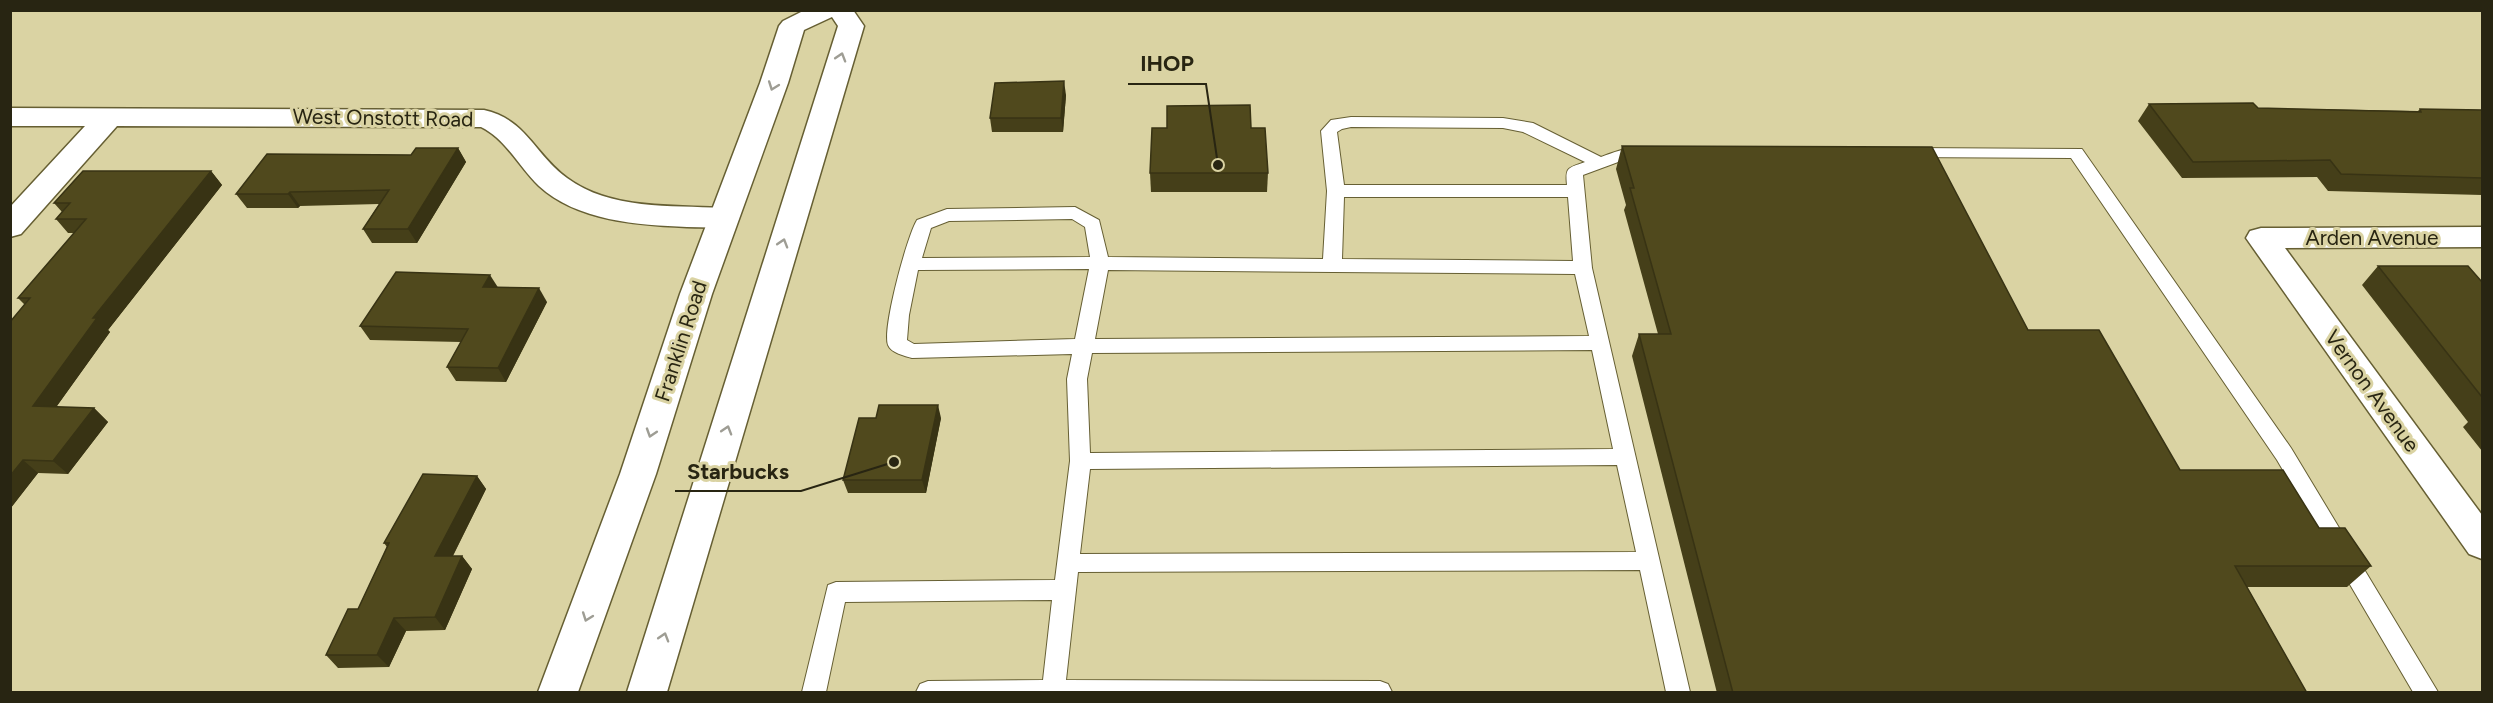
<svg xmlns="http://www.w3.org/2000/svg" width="2493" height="703" font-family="Figtree,sans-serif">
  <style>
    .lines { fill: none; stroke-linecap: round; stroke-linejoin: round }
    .lane-casing { stroke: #665f33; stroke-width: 2 }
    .street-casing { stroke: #665f33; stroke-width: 3 }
    .secondary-casing { stroke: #665f33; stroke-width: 3 }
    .lane { fill: #fff; fill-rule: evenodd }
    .street { fill: #fff; fill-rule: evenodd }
    .secondary { fill: #fff; fill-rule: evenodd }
    .wall { fill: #453f19 }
    .shaded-wall { fill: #383314 }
    .building { fill: #50491d; stroke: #383314; stroke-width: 1.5 }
    .oneway { stroke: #9e9d94 }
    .labels { text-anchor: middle; stroke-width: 6; stroke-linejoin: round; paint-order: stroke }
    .street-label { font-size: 21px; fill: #282512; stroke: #dad3a3 }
    .leader { fill: none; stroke: #282512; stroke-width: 2 }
    .callout-dot { fill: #282512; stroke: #dad3a3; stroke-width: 2 }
    .callout-label { font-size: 22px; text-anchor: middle; font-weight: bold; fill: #282512; stroke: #dad3a3; stroke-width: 6; stroke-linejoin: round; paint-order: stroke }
  </style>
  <rect width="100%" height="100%" fill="#dad3a3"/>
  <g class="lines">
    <g class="lane-casing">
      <g id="lane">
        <path d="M1351,117L1503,118L1533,123L1601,157C1617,151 1632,145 1649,149L1651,153L1649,157L1629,158L1583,175L1592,268L1690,692H1666L1640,570L1078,572L1066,680L1380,681L1388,684L1392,692H916L920,684L928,681L1043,680L1052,600L845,602L826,692H802L828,585L836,582L1055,580L1070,461L1067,379L1072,354L912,358C905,356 891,353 888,345C882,329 907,236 917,220L947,209L1075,207L1099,220L1108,257L1323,259L1327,191L1321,131L1331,120ZM1351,127L1503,128L1523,132L1585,162C1568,168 1565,167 1567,185H1344L1337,132L1342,129ZM1344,197H1568L1573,261L1342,259ZM1072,219L1085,227L1090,257L922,258L931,228L949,221ZM1089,269L1075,339L914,344L907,340L909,315L918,270ZM1108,270L1575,274L1589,336L1095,339ZM1592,350L1613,449L1090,453L1087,379L1092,353ZM1617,465L1636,552L1080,554L1090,469Z"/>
        <path d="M1910,148L2082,149L2291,448L2438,692H2413L2277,460L2071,158L1904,157L1902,153L1904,149Z"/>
      </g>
    </g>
    <g class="street-casing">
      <g id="street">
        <path d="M10,108L484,110C526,119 535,155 567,178C610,210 671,205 722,208L733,211L737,218L733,225C718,229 703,227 687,227C638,225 577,221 539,186C519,167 507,140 481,127L117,126L21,234L10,237V207L85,126H10Z"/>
        <path d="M2482,227V247L2285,248L2482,515V559L2469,554L2246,238L2250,231L2261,228Z"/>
      </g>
    </g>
    <g class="secondary-casing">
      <path id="secondary" d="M805,10H853L864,26L667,692H627L838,26L832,17L804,30L788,83L712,294L656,474L578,692H538L620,474L680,294L760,83L779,26L783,21Z"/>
    </g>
    <use href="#lane" class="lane"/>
    <use href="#street" class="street"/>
    <use href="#secondary" class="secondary"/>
  </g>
  <g class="wall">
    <path d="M1066,95L1063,132H992L990,118Z"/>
    <path d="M2149,104L2258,108L2418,111L2420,109L2482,110V195L2328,191L2317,177L2182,178L2138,121Z"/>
    <path d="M1622,146L2028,330L2180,470L2319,528L2371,566L2347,587H2247L2307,693H1717L1632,356L1639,334H1658L1624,210L1626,205L1616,169Z"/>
    <path d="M458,148L466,162L417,243H372L363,229L379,204L300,206L298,208H247L236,194L411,155Z"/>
    <path d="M211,171L222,185L108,330L110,332L56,407L94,408L108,422L68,474L38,473L10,509L25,305L18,298L74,233H68L56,219L62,212L54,203Z"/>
    <path d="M1150,173H1268L1267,192H1151Z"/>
    <path d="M2378,266L2482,282V451L2463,427L2468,422L2362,285Z"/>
    <path d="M547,302L506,382L456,381L447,367L461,342L370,340L360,326Z"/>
    <path d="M941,418L926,493H848L843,480Z"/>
    <path d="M477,476L486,489L453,556H462L472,569L445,630L406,631L389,667L338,668L326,655L358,609L387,547L384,543Z"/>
  </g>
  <g class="shaded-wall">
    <path d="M1064,81L1066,95L1063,132L1061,118Z"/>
    <path d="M458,148L466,162L417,243L408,229Z"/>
    <path d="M211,171L222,185L108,330L110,332L47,420L33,406L93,318Z"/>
    <path d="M290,192L300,206L298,208L288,194Z"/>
    <path d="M490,275L499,289L483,287Z"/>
    <path d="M539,288L547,302L506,382L498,368Z"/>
    <path d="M938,405L941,418L926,493L922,480Z"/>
    <path d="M94,408L108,422L68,474L53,461Z"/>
    <path d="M23,460L38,473L10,509V476Z"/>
    <path d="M477,476L486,489L446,569L435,556Z"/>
    <path d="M462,556L472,569L445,630L435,617Z"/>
    <path d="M394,618L406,631L389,667L377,655Z"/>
  </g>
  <g class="building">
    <path d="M1064,81L1061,118H990L995,83Z"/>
    <path d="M2253,103L2258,108L2421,112L2420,109L2482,110V178L2341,174L2330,160L2193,162L2149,104Z"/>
    <path d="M1250,105L1251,128H1265L1268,173H1150L1152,128H1167V106Z"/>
    <path d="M1622,146L1932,147L2028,330H2099L2180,470H2283L2319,528H2345L2371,566H2235L2307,693H1733L1639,334H1671L1630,188H1634Z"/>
    <path d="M416,148H458L408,229H363L389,190L290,192L288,194H236L267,154L411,155Z"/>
    <path d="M83,171H211L93,318H97L33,406L94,408L53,461L23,460L10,476V322L30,298H18L86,219H56L70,203H54Z"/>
    <path d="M2378,266H2468L2482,282V397Z"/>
    <path d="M396,272L490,275L483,287L539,288L498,368L447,367L468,329L360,326Z"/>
    <path d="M879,405H938L922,480H843L859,418H876Z"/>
    <path d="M423,474L477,476L435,556H462L435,617L394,618L377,655H326L348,609H358L389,543H384Z"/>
  </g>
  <defs><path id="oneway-chevron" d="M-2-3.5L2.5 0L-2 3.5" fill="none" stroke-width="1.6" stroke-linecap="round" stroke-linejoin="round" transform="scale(1.5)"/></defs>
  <g class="oneway">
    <use href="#oneway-chevron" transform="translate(841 57) rotate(-73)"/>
    <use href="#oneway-chevron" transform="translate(773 86) rotate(110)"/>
    <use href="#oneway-chevron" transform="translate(783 243) rotate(-73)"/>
    <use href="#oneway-chevron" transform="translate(727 430) rotate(-73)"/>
    <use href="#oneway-chevron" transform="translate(651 433) rotate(108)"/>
    <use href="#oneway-chevron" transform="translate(587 617) rotate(110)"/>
    <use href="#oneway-chevron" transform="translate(664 637) rotate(-73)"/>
  </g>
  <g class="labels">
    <g class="street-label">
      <text transform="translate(383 118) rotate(1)" y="7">West Onstott Road</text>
      <text x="2372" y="245">Arden Avenue</text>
      <text transform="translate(681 341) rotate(-72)" y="7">Franklin Road</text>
      <text transform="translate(2372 391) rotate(54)" y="7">Vernon Avenue</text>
    </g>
  </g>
  <path class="leader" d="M1218 165L1206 84H1128M894 462L801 491H675"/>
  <g class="callout-dot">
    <circle cx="1218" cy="165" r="6"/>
    <circle cx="894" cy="462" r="6"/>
  </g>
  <g class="callout-label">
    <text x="1167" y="71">IHOP</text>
    <text x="738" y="479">Starbucks</text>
  </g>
  <rect width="2493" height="703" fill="none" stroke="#282512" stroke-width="24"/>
</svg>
